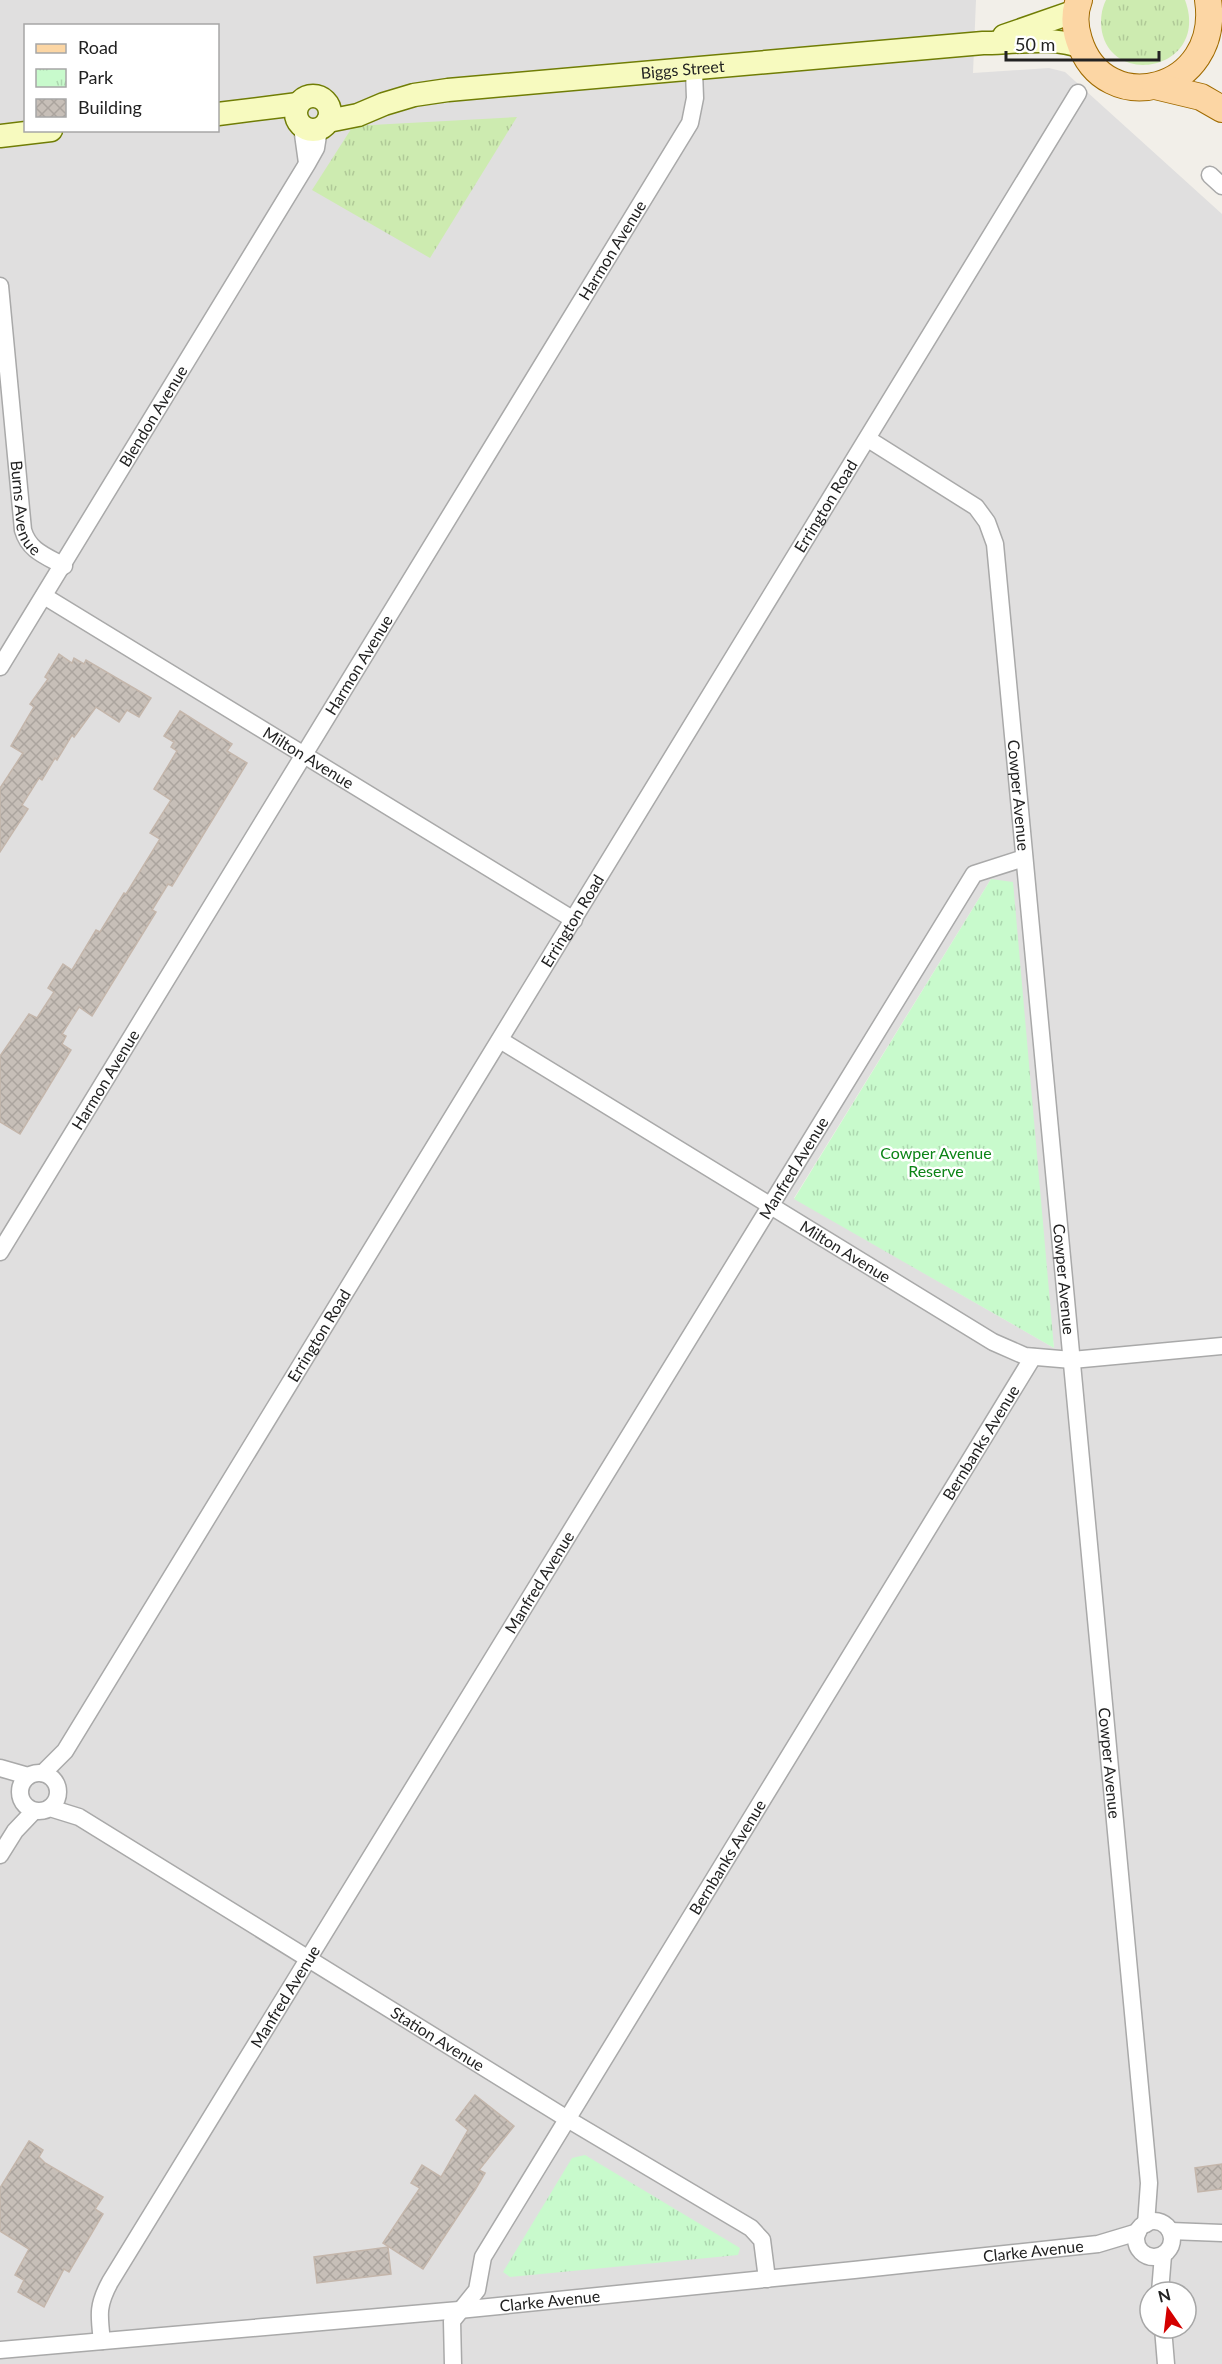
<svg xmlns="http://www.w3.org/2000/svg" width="1222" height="2364" font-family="Lato,sans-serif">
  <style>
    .residential { fill: #e0dfdf; fill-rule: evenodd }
    .grass { fill: url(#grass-tufts) }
    .park { fill: url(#park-tufts) }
    .building { fill: url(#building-cross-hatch); stroke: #c4b6ab; stroke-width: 1.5 }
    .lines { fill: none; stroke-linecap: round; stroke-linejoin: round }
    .street-casing { stroke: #a9a9a9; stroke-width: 19 }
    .secondary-casing { stroke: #707d05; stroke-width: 25 }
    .primary-casing { stroke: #a06b00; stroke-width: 28 }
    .street { stroke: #fff; stroke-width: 16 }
    .secondary { stroke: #f7fabf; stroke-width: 22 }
    .primary { stroke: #fcd6a4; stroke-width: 26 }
    .labels { text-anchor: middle; stroke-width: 5; stroke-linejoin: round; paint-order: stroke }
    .street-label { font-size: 16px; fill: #222; stroke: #fff }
    .park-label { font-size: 16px; fill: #0c8416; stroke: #fff }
  </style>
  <defs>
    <pattern id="grass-tufts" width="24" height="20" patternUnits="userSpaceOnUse" patternTransform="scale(1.5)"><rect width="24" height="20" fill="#cdebb0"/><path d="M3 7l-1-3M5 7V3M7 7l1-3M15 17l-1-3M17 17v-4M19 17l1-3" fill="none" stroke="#b0c997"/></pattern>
    <pattern id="park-tufts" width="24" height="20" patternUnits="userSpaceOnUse" patternTransform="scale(1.5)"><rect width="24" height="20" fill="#c8facc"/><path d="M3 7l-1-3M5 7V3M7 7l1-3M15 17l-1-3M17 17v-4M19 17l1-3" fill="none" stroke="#acd6af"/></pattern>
    <pattern id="building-cross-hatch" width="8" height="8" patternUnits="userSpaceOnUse" patternTransform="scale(1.5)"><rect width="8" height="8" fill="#c7bfb8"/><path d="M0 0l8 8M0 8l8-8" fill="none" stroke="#aba49e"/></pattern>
  </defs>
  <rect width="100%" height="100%" fill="#f2efe9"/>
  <path class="residential" d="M0,0H976L973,73L1049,68L1065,72L1222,214V2364H0ZM26,26H218V130H26ZM991,879L1054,1347V1348L794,1198ZM1150,2292H1186V2328H1150Z"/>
  <g class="grass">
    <path d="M1106,0H1185C1210,68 1114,89 1102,32C1100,21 1101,10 1106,0Z"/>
    <path d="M517,117L430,258L312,190L353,126Z"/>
  </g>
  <g class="park">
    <path d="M991,879L1013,882L1054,1348L794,1199Z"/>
    <path d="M585,2155L740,2248L738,2255L510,2277L503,2272L572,2158Z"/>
  </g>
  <g class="building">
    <path d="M59,654L72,663L74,658L84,664L86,660L151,698L139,717L127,710L119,722L96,707L74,737L72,735L57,760L55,758L42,780L39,778L22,805L28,809L0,852V788L23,753L11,746L34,707L30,704L48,679L45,677Z"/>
    <path d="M180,711L232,744L227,751L247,763L172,886L168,884L152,910L156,912L92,1016L79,1007L62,1034L66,1036L62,1044L71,1050L20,1134L0,1122V1056L29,1014L37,1018L54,992L48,988L63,964L72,970L96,930L100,932L124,893L126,894L160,839L150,833L171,800L154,789L177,751L171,747L174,742L164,736Z"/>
    <path d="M475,2095L514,2126L479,2170L485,2173L475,2190L423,2269L383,2243L420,2188L411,2183L422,2165L441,2177L468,2130L456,2120Z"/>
    <path d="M29,2141L43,2150L39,2157L45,2163L103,2197L95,2209L103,2214L69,2272L64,2269L44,2307L18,2292L24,2280L15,2275L29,2249L0,2231V2188Z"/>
    <path d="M1222,2164V2189L1198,2192L1195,2168Z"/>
    <path d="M388,2247L391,2274L317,2283L314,2257Z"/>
  </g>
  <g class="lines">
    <g class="street-casing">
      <g id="street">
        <path d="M302,127L307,163"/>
        <path d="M1210,175L1222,186"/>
        <path id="s1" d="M0,286L23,530C29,551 46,556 64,566"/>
        <path id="s2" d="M868,439L976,507L987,522L995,544L1149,2183L1146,2224"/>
        <path id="s3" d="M44,596L574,920"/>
        <path id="s4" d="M0,667L307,164L316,148L319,129"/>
        <path id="s5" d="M500,1040L993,1342L1025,1356L1072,1360L1222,1346"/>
        <path id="s6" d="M0,1252L690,123L695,98L694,71"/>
        <path d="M0,1768L28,1776"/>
        <circle cx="39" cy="1792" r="19"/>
        <path id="s7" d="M43,1773L65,1751L1078,93"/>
        <path id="s8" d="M50,1808L79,1817L569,2120L751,2228L762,2240L767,2279"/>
        <path d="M0,1855L15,1831L34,1811"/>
        <circle cx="1154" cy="2239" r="18"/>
        <path d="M1170,2231L1222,2233"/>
        <path d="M1160,2292L1163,2255"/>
        <path d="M1163,2328L1166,2364"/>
        <path id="s9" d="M102,2341C99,2315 97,2306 110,2282L974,874L1024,858"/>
        <path id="s10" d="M0,2350L459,2310L854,2270L1098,2244L1138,2232"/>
        <path id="s11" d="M453,2364L452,2321L477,2290L483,2257L1033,1357"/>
      </g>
    </g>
    <g class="secondary-casing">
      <g id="secondary">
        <path d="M1004,36L1076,11"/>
        <circle cx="313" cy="113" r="17"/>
        <path d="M218,114L298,104"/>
        <path id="s12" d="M328,121L358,115L384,104L414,95L448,90L983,43C1008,43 1062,36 1082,48"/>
        <path d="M0,136L51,130"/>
      </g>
    </g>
    <g class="primary-casing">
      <g id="primary">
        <path d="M1079,0C1074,13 1075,28 1079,40C1104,121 1222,92 1208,0"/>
        <path d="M1155,86L1201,97L1222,109"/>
      </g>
    </g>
    <use href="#street" class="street"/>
    <use href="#secondary" class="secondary"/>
    <use href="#primary" class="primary"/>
  </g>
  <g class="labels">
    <g class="street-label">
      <text dy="6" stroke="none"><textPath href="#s12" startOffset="360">Biggs Street</textPath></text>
      <text dy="6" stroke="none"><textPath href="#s6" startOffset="1174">Harmon Avenue</textPath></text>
      <text dy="6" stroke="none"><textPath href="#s4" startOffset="294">Blendon Avenue</textPath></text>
      <text dy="6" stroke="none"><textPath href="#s1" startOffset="224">Burns Avenue</textPath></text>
      <text dy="6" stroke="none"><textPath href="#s7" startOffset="1490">Errington Road</textPath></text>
      <text dy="6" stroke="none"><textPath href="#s6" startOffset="688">Harmon Avenue</textPath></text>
      <text dy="6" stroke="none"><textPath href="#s3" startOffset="310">Milton Avenue</textPath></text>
      <text dy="6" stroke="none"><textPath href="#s2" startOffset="422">Cowper Avenue</textPath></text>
      <text dy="6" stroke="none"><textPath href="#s7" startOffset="1004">Errington Road</textPath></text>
      <text dy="6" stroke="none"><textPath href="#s6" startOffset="202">Harmon Avenue</textPath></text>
      <text dy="6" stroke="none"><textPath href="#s9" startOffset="1368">Manfred Avenue</textPath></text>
      <text dy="6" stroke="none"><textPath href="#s5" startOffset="405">Milton Avenue</textPath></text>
      <text dy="6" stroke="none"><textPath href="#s2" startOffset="908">Cowper Avenue</textPath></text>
      <text dy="6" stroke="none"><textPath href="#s7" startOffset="518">Errington Road</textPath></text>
      <text dy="6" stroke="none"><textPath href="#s11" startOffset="1071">Bernbanks Avenue</textPath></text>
      <text dy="6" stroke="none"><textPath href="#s9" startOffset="882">Manfred Avenue</textPath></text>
      <text dy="6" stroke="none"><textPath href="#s2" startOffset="1394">Cowper Avenue</textPath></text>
      <text dy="6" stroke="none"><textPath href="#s11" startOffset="585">Bernbanks Avenue</textPath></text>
      <text dy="6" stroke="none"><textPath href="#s9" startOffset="396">Manfred Avenue</textPath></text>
      <text dy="6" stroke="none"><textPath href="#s8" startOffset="452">Station Avenue</textPath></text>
      <text dy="6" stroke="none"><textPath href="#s10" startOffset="1038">Clarke Avenue</textPath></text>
      <text dy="6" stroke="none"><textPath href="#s10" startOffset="552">Clarke Avenue</textPath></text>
    </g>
    <g class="park-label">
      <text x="936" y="1159">Cowper Avenue<tspan x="936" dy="18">Reserve</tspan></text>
    </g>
  </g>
  <rect x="24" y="24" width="195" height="108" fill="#ffffff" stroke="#a7a7a7" stroke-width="1.5"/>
  <rect x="36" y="44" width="30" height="9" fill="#fcd6a4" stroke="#a7a7a7" stroke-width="1.5"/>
  <text x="78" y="54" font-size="18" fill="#222222">Road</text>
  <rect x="36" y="69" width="30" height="18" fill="url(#park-tufts)" stroke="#a7a7a7" stroke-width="1.5"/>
  <text x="78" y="84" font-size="18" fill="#222222">Park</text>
  <rect x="36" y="99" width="30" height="18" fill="url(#building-cross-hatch)" stroke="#a7a7a7" stroke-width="1.5"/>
  <text x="78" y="114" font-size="18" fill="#222222">Building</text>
  <g transform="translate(1168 2310) rotate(346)"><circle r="28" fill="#ffffff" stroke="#a7a7a7" stroke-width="1.5"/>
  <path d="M0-4.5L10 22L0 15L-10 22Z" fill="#d40000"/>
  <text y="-9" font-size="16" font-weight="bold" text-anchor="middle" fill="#222222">N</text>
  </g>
  <path d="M1006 51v9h153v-9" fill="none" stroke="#222222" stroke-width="3"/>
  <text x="1015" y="51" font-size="18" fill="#222222" stroke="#ffffff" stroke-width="4.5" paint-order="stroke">50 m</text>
</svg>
